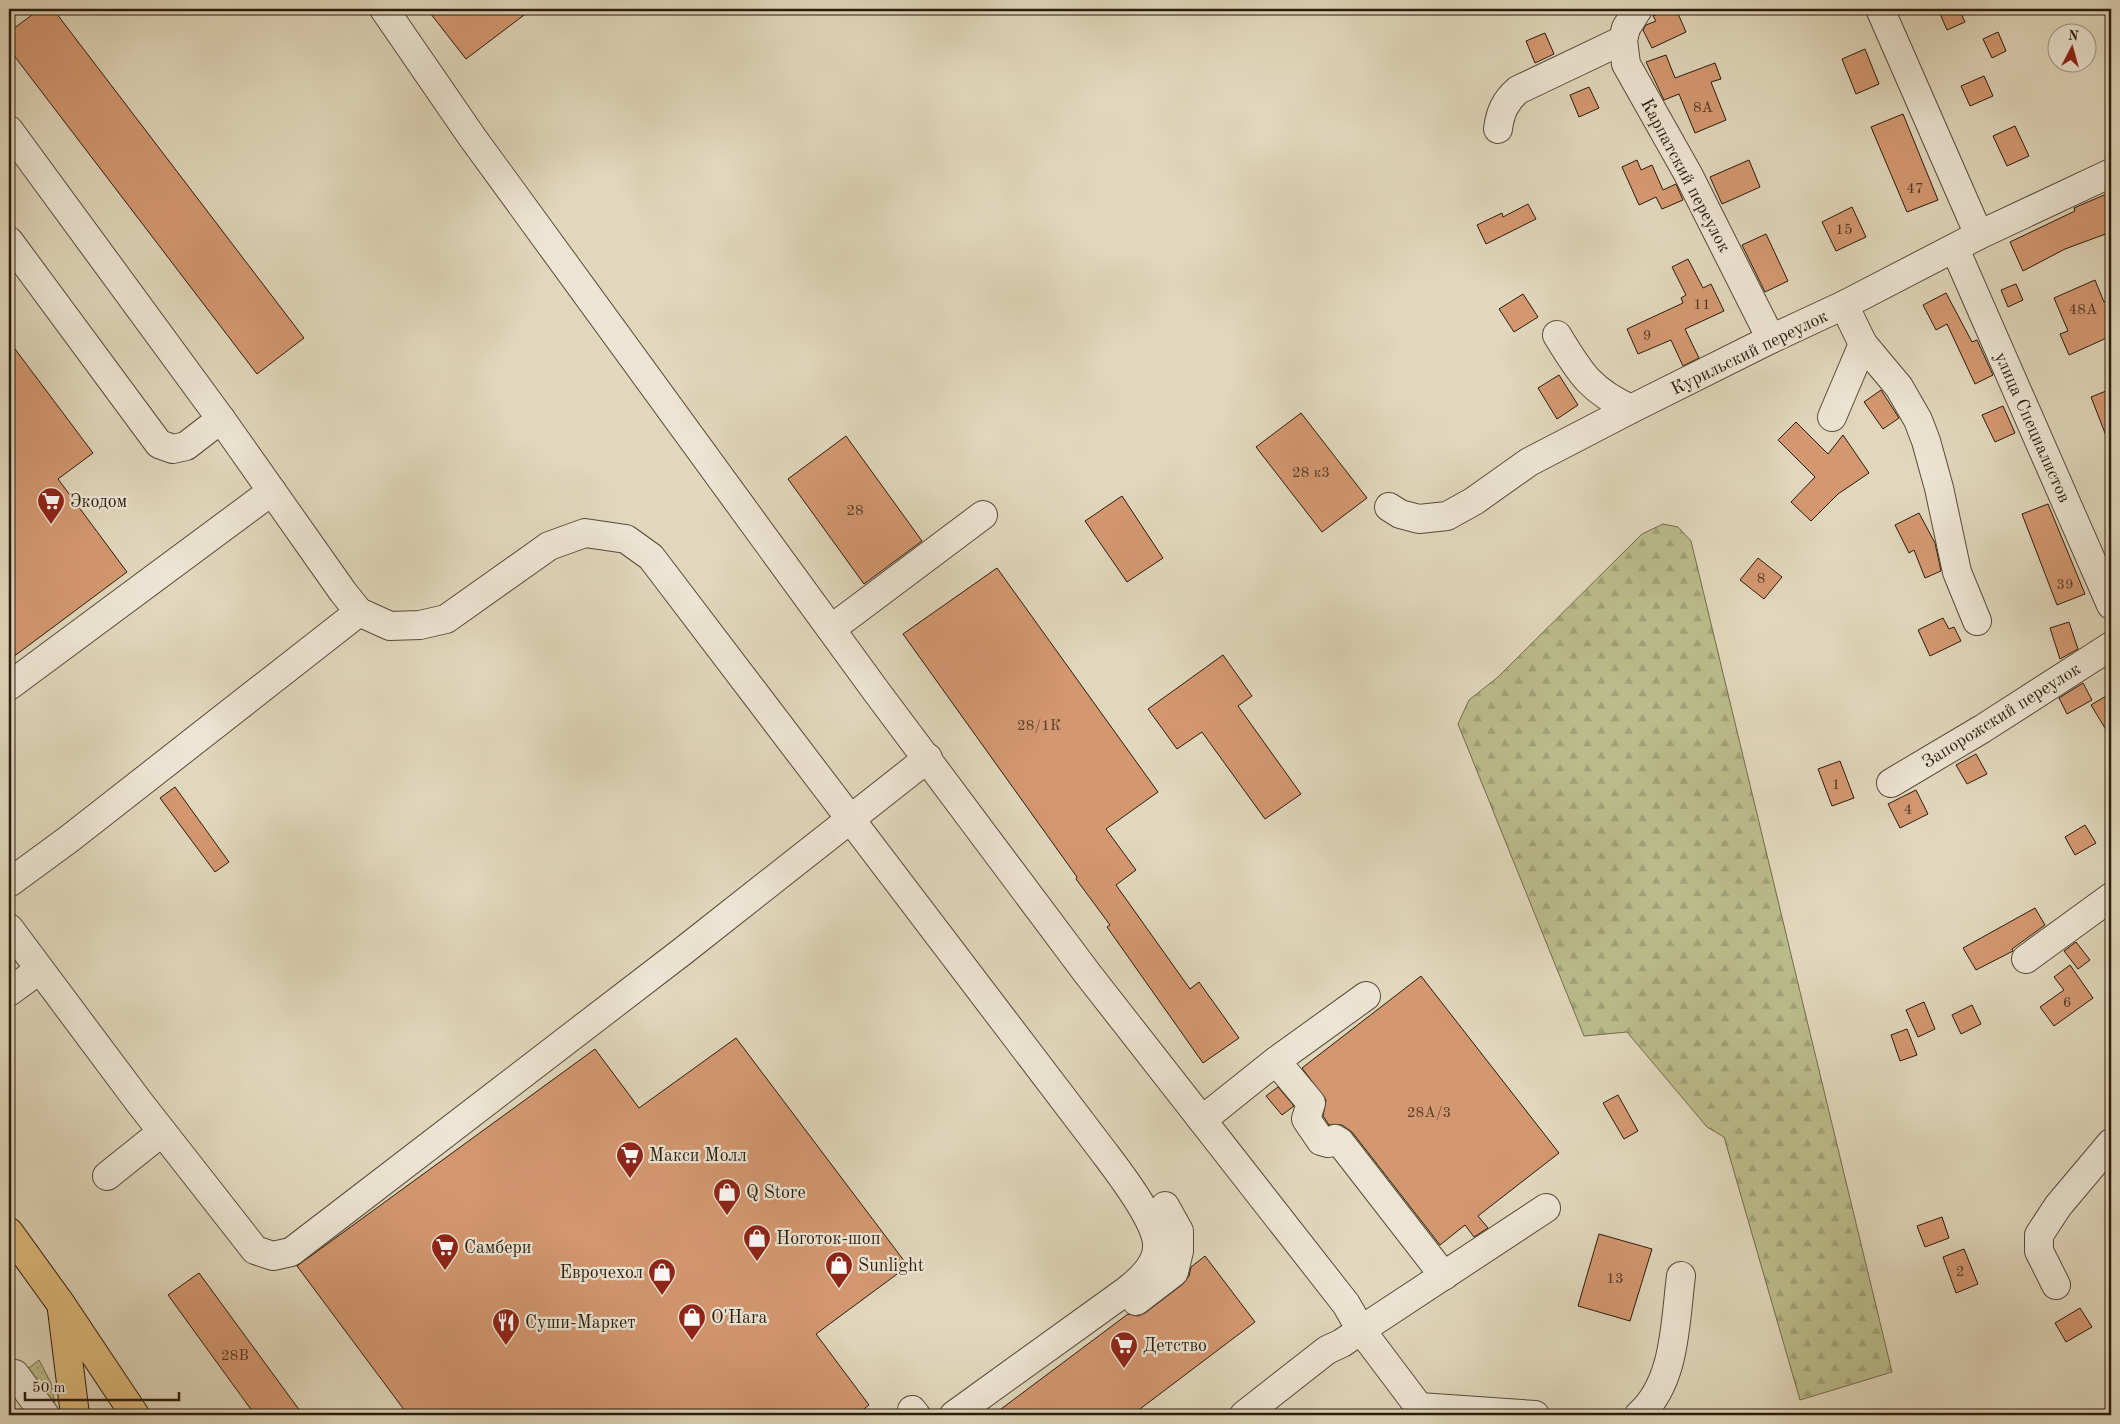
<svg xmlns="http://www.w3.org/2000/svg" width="2120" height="1424" font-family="'Old Standard TT',serif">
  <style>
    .grass { fill: url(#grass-dots); stroke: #726c4c }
    .forest { fill: url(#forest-firs); stroke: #726c4c }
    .building { fill: #d49871; stroke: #2a1b0d }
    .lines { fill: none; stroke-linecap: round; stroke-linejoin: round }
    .minor-casing { stroke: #584a39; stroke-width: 30 }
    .major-casing { stroke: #2a1b0d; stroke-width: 30 }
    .minor { stroke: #ece5d3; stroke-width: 28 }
    .major { stroke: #e0bc7e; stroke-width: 28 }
    .labels { text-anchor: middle; stroke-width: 4.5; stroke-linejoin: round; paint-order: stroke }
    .number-label { font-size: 15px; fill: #543a26 }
    .street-label { font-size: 18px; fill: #2a1b0d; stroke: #ece5d3 }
    .poi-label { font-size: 18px; fill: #2a1b0d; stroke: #ece5d3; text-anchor: start }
  </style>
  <defs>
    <pattern id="grass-dots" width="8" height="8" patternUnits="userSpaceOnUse" patternTransform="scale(1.25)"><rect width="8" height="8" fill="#bbbc8b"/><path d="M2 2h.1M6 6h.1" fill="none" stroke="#a1a177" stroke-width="1.8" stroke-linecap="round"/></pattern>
    <pattern id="forest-firs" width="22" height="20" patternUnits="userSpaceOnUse" patternTransform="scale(1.25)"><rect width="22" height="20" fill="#bbbc8b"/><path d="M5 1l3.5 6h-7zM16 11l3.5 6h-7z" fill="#a1a177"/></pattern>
  </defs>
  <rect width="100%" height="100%" fill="#e1d7bc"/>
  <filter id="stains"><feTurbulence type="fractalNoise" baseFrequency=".004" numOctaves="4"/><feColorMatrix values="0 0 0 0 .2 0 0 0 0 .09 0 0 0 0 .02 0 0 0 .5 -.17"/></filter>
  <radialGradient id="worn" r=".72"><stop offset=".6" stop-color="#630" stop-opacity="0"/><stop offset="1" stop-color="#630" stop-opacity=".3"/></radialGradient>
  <path class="grass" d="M39,1360L51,1383L56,1411L25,1371Z"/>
  <path class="forest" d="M1663,524L1678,527L1691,541L1892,1372L1800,1400L1724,1137L1707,1127L1627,1032L1584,1036L1458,724L1469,700L1498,677L1642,534Z"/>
  <g class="building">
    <path d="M40,9H53L304,338L257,374L9,49V32Z"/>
    <path d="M427,9H532L466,59Z"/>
    <path d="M1668,9H1676L1686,32L1652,48L1643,30L1646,25L1656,21L1653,16Z"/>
    <path d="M1938,9H1959L1965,22L1947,30Z"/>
    <path d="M1998,32L2006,51L1992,58L1983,39Z"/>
    <path d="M1545,33L1554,54L1535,63L1526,41Z"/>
    <path d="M1865,49L1879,84L1856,94L1842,59Z"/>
    <path d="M1666,55L1675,78L1715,63L1721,79L1711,82L1726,120L1695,133L1679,94L1664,100L1646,62Z"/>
    <path d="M1984,76L1993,96L1970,106L1961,86Z"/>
    <path d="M1589,87L1599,108L1579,117L1570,95Z"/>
    <path d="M1903,114L1938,200L1907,212L1871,127Z"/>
    <path d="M2015,126L2029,156L2007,166L1993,136Z"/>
    <path d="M1637,160L1641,170L1652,165L1663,190L1676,184L1683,200L1662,209L1656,197L1639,205L1622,167Z"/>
    <path d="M1749,160L1760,187L1722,204L1710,177Z"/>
    <path d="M2111,192V232L2065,249L2023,271L2010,242L2075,211L2074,208Z"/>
    <path d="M1528,204L1536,219L1486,244L1477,225L1502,213L1503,217Z"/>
    <path d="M1852,207L1866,237L1836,251L1822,222Z"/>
    <path d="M1766,234L1788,281L1765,292L1742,245Z"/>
    <path d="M1688,259L1703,288L1711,284L1724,311L1685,329L1699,358L1683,366L1671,340L1638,354L1627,329L1683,303L1681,298L1686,295L1672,267Z"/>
    <path d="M2095,280L2104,302L2111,299V336L2069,355L2060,334L2068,331L2054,298Z"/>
    <path d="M2016,284L2023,300L2008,307L2001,290Z"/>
    <path d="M1946,293L1972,342L1977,340L1993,375L1975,384L1947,324L1936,330L1923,305Z"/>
    <path d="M1523,294L1538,317L1514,332L1499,309Z"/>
    <path d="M9,341L93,453L58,479L127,572L9,660Z"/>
    <path d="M1559,375L1578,405L1557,419L1538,388Z"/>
    <path d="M2111,389V446H2110L2091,397Z"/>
    <path d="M1881,390L1899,418L1883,429L1864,402Z"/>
    <path d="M2003,406L2015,433L1995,442L1982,415Z"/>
    <path d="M1301,413L1367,498L1322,532L1256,447Z"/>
    <path d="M1796,422L1828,454L1843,435L1869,473L1838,494L1811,521L1791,502L1815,477L1778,440Z"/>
    <path d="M846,436L922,541L864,584L788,479Z"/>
    <path d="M1122,496L1163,558L1127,582L1085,521Z"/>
    <path d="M2048,504L2085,594L2057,605L2022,514Z"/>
    <path d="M1919,513L1935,543L1941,571L1925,578L1914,550L1909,553L1895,525Z"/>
    <path d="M1758,558L1782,577L1764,599L1740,580Z"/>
    <path d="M997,568L1158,792L1106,829L1136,870L1116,885L1190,989L1199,982L1239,1038L1203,1063L1107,927L1110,925L1076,879L1077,877L903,634Z"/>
    <path d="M1943,618L1949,629L1954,627L1961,641L1930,656L1918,630Z"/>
    <path d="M2069,622L2078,649L2060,659L2050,628Z"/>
    <path d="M1223,655L1252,696L1238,706L1301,794L1265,819L1202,732L1177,749L1148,709Z"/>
    <path d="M2083,683L2092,700L2067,714L2059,698Z"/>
    <path d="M2111,693V738L2091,705Z"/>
    <path d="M1976,754L1987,774L1967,784L1956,765Z"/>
    <path d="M1840,761L1854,798L1832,806L1818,769Z"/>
    <path d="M175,787L229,862L215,872L160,798Z"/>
    <path d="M1916,790L1928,814L1900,828L1888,804Z"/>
    <path d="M2085,825L2096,843L2075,855L2065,837Z"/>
    <path d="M2035,908L2045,925L2012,949L2013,951L1976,970L1963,948Z"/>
    <path d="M2076,942L2090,960L2078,969L2064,951Z"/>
    <path d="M2070,965L2093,998L2054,1026L2040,1007L2064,990L2054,977Z"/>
    <path d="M1421,976L1559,1153L1478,1216L1488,1228L1474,1237L1465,1225L1440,1245L1352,1132L1342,1125H1329L1323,1116L1326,1100L1302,1068Z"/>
    <path d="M1924,1002L1935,1029L1918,1037L1906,1010Z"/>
    <path d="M1972,1005L1981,1024L1961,1034L1952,1015Z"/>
    <path d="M1907,1029L1917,1055L1900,1061L1891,1035Z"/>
    <path d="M736,1038L908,1266L816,1334L869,1405L856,1415H408L297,1266L595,1049L639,1108Z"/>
    <path d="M1278,1087L1294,1106L1282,1115L1266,1096Z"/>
    <path d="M1618,1095L1638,1131L1624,1139L1603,1103Z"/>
    <path d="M1942,1217L1949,1238L1925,1247L1917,1226Z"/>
    <path d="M1599,1234L1652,1249L1630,1321L1578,1306Z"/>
    <path d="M1964,1249L1978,1284L1956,1293L1943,1257Z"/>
    <path d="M1205,1256L1255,1322L1132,1415H993L1128,1314L1138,1316L1145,1313L1183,1284L1189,1276L1191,1267Z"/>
    <path d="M199,1273L303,1415H255L168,1295Z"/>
    <path d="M2080,1308L2092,1327L2066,1342L2055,1323Z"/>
  </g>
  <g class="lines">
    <g class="minor-casing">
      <g id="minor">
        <path d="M384,9L472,137L876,691L1087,973L1346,1304L1361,1330L1342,1343L1327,1350L1244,1415"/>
        <path d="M1638,9L1626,28L1623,40L1626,64L1688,174L1771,339"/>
        <path d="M1880,9L1979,235"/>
        <path d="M1498,129C1500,113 1505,101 1518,90L1623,40"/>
        <path d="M9,130L221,419L343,592L359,612L390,626L420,625L446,619L549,546L585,533L626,539L651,557L1103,1151C1118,1171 1159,1223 1157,1248C1156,1266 1139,1281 1126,1291L954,1415"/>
        <path d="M9,241L159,444L173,449L186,446L221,419"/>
        <path d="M1955,249L2111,605"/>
        <path d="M1844,305L1863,344L1899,387L1918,420L1926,441L1939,488L1957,572L1977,621"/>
        <path d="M1557,335C1580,372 1589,390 1631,409"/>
        <path d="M1832,417L1863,344"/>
        <path d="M1389,507L1400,514L1419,519L1447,516L1474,501L1529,462L1631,409L1771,339L1844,305L1979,235L2111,173"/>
        <path d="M831,629L983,515"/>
        <path d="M9,686L272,491"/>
        <path d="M1891,783L1982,729L2111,646"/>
        <path d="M9,883L69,839L359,612"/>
        <path d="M9,928L139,1102L255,1250L273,1256L291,1252L683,951L928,758"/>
        <path d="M2026,959L2111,897"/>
        <path d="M9,992L39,970"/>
        <path d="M1276,1061L1311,1103L1306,1119L1321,1141L1328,1143L1335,1139L1340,1142L1444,1276"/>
        <path d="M1202,1120L1276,1061L1366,996"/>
        <path d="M107,1176L162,1132"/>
        <path d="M2056,1285L2039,1251V1235L2058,1206L2111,1143"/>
        <path d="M1136,1301L1174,1272L1179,1251V1231L1165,1206"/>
        <path d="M15,1374L45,1415"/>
        <path d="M1419,1407L1535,1415"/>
        <path d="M912,1410L916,1415"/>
        <path d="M1423,1415L1419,1407L1361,1330L1546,1208"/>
        <path d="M1639,1415C1676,1382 1675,1322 1681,1276"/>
      </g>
    </g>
    <g class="major-casing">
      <g id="major">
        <path d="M9,1232L61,1304L135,1415"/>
        <path d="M62,1310L75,1415"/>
      </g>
    </g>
    <use href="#minor" class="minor"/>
    <use href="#major" class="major"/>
  </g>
  <defs>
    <g id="supermarket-pin" transform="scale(1.4375)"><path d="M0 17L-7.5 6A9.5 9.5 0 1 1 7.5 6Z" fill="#8f2418" stroke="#ece5d3"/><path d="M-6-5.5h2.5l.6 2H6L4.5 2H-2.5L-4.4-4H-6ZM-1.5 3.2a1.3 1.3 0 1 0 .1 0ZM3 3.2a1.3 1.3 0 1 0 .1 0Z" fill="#fff"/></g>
    <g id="shop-pin" transform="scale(1.4375)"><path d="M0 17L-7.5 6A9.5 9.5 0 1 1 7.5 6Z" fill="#8f2418" stroke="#ece5d3"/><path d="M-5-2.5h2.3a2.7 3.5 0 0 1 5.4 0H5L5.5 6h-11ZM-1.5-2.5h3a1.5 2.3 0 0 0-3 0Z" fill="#fff"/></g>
    <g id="restaurant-pin" transform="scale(1.4375)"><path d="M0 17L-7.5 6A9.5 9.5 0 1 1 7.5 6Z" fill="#8f2418" stroke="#ece5d3"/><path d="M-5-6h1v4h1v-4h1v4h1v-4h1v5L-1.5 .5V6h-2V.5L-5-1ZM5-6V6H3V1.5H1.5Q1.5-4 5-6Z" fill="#fff"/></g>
  </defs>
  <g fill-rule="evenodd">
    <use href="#supermarket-pin" x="51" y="501"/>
    <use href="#supermarket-pin" x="630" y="1155"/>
    <use href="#shop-pin" x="727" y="1192"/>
    <use href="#shop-pin" x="757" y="1238"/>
    <use href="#supermarket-pin" x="445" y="1247"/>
    <use href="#shop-pin" x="839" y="1265"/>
    <use href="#shop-pin" x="662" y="1272"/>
    <use href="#shop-pin" x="692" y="1317"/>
    <use href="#restaurant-pin" x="506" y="1322"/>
    <use href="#supermarket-pin" x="1124" y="1345"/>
  </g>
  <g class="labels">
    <g class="number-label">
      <text x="1703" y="112">8А</text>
      <text x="1915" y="193">47</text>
      <text x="1844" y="234">15</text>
      <text x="1702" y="309">11</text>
      <text x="2083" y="314">48А</text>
      <text x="1647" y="340">9</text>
      <text x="1311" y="477">28 к3</text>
      <text x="855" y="515">28</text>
      <text x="1761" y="583">8</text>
      <text x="2065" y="589">39</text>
      <text x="1039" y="730">28/1К</text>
      <text x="1836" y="789">1</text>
      <text x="1908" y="814">4</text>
      <text x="2067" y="1007">6</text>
      <text x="1429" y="1117">28А/3</text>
      <text x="1960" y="1276">2</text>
      <text x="1615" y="1283">13</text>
      <text x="235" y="1360">28В</text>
    </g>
    <g class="street-label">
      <text transform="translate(1686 175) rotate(62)" y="6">Карпатский переулок</text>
      <text transform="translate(1749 352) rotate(-26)" y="6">Курильский переулок</text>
      <text transform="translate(2033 427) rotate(66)" y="6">улица Специалистов</text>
      <text transform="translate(2001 715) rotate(-32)" y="6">Запорожский переулок</text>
    </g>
    <g class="poi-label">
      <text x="70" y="507">Экодом</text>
      <text x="649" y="1161">Макси Молл</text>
      <text x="746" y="1198">Q Store</text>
      <text x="776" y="1244">Ноготок-шоп</text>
      <text x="464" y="1253">Самбери</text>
      <text x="858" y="1271">Sunlight</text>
      <text x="643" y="1278" text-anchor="end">Еврочехол</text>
      <text x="711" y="1323">O'Hara</text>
      <text x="525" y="1328">Суши-Маркет</text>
      <text x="1143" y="1351">Детство</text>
    </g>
  </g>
  <rect width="2120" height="1424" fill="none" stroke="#e1d7bc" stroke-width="30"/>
  <rect x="10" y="10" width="2100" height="1404" fill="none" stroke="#2a1b0d" stroke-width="2.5"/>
  <rect x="15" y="15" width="2090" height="1394" fill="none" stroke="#2a1b0d"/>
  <g transform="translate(2072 48) rotate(6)"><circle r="24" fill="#ece5d3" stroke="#9e9484"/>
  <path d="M0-4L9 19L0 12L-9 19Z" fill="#8f2418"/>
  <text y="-8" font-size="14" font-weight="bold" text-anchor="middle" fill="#2a1b0d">N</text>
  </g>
  <path d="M25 1392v8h154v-8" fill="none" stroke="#2a1b0d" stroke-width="2.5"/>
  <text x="32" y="1392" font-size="15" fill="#2a1b0d" stroke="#ece5d3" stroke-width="4" paint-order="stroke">50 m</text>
  <rect width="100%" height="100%" filter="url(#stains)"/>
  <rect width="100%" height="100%" fill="url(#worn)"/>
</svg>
